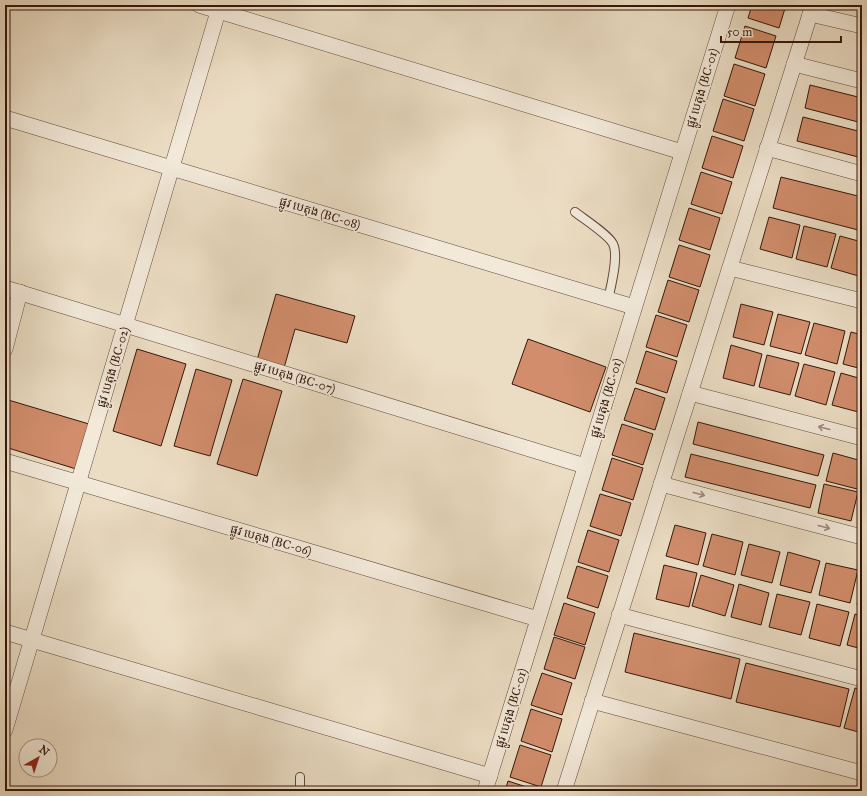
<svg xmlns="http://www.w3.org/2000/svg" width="867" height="796" font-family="'IM FELL Great Primer','Noto Sans Khmer',serif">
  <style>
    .building { fill: #d18d6c; stroke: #34170b }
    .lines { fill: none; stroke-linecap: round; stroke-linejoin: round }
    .lane-casing { stroke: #624839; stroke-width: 10 }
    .street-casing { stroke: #624839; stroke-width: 16 }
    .lane { stroke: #f2e9d9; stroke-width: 8 }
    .street { stroke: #f2e9d9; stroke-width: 15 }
    .oneway { stroke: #9c8a7c }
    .labels { text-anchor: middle; stroke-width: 3; stroke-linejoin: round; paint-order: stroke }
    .street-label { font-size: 12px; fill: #34170b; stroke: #f2e9d9 }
  </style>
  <rect width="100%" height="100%" fill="#ebddc4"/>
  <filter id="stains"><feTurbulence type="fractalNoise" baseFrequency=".005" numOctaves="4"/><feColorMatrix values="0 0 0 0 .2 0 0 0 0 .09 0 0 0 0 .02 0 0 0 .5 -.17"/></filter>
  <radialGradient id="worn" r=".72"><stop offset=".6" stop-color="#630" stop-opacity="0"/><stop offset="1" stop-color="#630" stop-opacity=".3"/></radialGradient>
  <g class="building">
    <path d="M752,5H786L779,28L748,18Z"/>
    <path d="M745,26L776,36L766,68L735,58Z"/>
    <path d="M734,64L765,74L755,106L724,96Z"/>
    <path d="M810,85L862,98V123L805,108Z"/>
    <path d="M723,99L754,109L744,141L713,131Z"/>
    <path d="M803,117L862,132V158L797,141Z"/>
    <path d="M712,136L743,146L733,178L702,168Z"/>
    <path d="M701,172L732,182L722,214L691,204Z"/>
    <path d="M781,177L862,197V231L773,208Z"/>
    <path d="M689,208L720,218L710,250L679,240Z"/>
    <path d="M769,217L800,225L792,258L760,249Z"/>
    <path d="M804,226L836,234L827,267L796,259Z"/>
    <path d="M840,236L862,242V277L831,268Z"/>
    <path d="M679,245L710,255L700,287L669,277Z"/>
    <path d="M668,280L699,290L689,322L658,312Z"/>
    <path d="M276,294L355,316L347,343L295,329L284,368L257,360Z"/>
    <path d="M741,304L773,312L764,345L733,337Z"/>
    <path d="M778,314L810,322L801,354L770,346Z"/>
    <path d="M656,315L687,325L677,357L646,347Z"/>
    <path d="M814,323L845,331L837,364L805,355Z"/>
    <path d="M851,332L862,335V369L843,364Z"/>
    <path d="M528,339L606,367L590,412L512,384Z"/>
    <path d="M731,345L762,354L754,386L723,378Z"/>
    <path d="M137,349L186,364L161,446L113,431Z"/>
    <path d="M646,351L677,361L667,393L636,383Z"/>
    <path d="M767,355L799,363L790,395L759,387Z"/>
    <path d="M804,364L835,372L826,405L795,396Z"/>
    <path d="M196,369L232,380L210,456L174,446Z"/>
    <path d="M841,373L862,379V413L832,405Z"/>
    <path d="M243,379L282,391L257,476L217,464Z"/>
    <path d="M635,388L665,398L655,430L624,420Z"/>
    <path d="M5,399L89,424L76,469L5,447Z"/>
    <path d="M698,422L824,455L818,476L693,444Z"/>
    <path d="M622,424L653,434L643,465L612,455Z"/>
    <path d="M833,453L862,461V484L861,490L826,481Z"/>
    <path d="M691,454L816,485L810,508L685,477Z"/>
    <path d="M612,458L643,468L633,500L602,490Z"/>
    <path d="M824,484L858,492L851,521L818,513Z"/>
    <path d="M600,494L631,503L621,536L590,526Z"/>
    <path d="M675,525L706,533L698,565L666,556Z"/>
    <path d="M588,530L619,540L609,572L578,562Z"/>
    <path d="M712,534L743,542L735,575L703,566Z"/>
    <path d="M749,544L780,552L772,583L741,575Z"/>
    <path d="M788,552L820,561L811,593L780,585Z"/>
    <path d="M826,563L858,570L850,603L819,595Z"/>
    <path d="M664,565L697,573L689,607L656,599Z"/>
    <path d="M577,566L608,576L598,608L567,598Z"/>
    <path d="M701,575L734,585L725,616L692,606Z"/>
    <path d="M739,584L769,593L761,625L731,617Z"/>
    <path d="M862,584V606L857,605Z"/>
    <path d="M777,594L810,602L801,635L769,627Z"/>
    <path d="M564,603L595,613L585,645L554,635Z"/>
    <path d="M817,604L849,612L840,646L809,638Z"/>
    <path d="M855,614L862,616V649L847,645Z"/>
    <path d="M634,633L740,659L731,699L625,672Z"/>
    <path d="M554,637L585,647L575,679L544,669Z"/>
    <path d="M746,663L849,689L840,727L736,702Z"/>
    <path d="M542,673L572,683L562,715L531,705Z"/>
    <path d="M855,688L862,690V733L844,728Z"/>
    <path d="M531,709L562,719L552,752L521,741Z"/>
    <path d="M520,745L551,755L541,787L510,777Z"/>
    <path d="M508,781L539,791H505Z"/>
  </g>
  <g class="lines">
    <g class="lane-casing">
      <g id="lane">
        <path d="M575,212C584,219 609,235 613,244C619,256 611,286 608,300"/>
        <path d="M300,791V777"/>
      </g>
    </g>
    <g class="street-casing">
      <g id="street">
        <path d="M199,5L682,152"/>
        <path d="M810,14L862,26"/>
        <path d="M794,64L862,81"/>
        <path d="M5,118L634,307"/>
        <path d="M767,148L862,174"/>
        <path d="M730,268L862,301"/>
        <path d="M5,288L585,466"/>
        <path d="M5,349L20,292"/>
        <path d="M690,393L862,438"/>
        <path d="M5,461L538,619"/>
        <path d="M661,484L862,537"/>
        <path d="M619,615L862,679"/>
        <path d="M5,632L490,776"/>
        <path d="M592,701L862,773"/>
        <path d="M5,730L220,5"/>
        <path d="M485,791L728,5"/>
        <path d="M564,791L813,5"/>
      </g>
    </g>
    <use href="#lane" class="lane"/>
    <use href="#street" class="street"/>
  </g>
  <defs><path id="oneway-shaft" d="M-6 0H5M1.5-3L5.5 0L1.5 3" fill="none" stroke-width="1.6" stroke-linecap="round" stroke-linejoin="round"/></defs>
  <g class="oneway">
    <use href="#oneway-shaft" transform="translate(824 428) rotate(-165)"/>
    <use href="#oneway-shaft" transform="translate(699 494) rotate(15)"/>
    <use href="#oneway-shaft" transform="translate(824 527) rotate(15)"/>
  </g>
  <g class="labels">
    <g class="street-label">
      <text transform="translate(702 88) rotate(-73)" y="4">ផ្លូវ បេតុង (BC-01)</text>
      <text transform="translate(320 213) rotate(17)" y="4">ផ្លូវ បេតុង (BC-08)</text>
      <text transform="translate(113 367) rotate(-73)" y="4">ផ្លូវ បេតុង (BC-02)</text>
      <text transform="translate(295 377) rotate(17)" y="4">ផ្លូវ បេតុង (BC-07)</text>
      <text transform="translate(606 398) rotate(-73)" y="4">ផ្លូវ បេតុង (BC-01)</text>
      <text transform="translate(271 540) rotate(16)" y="4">ផ្លូវ បេតុង (BC-06)</text>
      <text transform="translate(511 708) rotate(-73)" y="4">ផ្លូវ បេតុង (BC-01)</text>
    </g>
  </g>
  <rect width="867" height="796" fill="none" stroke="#ebddc4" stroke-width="20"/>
  <rect x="6" y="6" width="855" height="784" fill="none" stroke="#34170b" stroke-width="2"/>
  <rect x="10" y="10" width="847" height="776" fill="none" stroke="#34170b"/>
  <g transform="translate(38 758) rotate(39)"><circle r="19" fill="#f2e9d9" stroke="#a69587"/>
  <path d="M0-3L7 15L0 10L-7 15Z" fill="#8f2418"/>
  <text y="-6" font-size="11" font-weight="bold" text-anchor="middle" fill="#34170b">N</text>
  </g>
  <path d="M721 36v6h120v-6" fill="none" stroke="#34170b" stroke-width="2"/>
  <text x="727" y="36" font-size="12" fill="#34170b" stroke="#f2e9d9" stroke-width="3" paint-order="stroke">50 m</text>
  <rect width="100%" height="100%" filter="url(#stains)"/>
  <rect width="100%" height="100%" fill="url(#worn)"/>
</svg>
